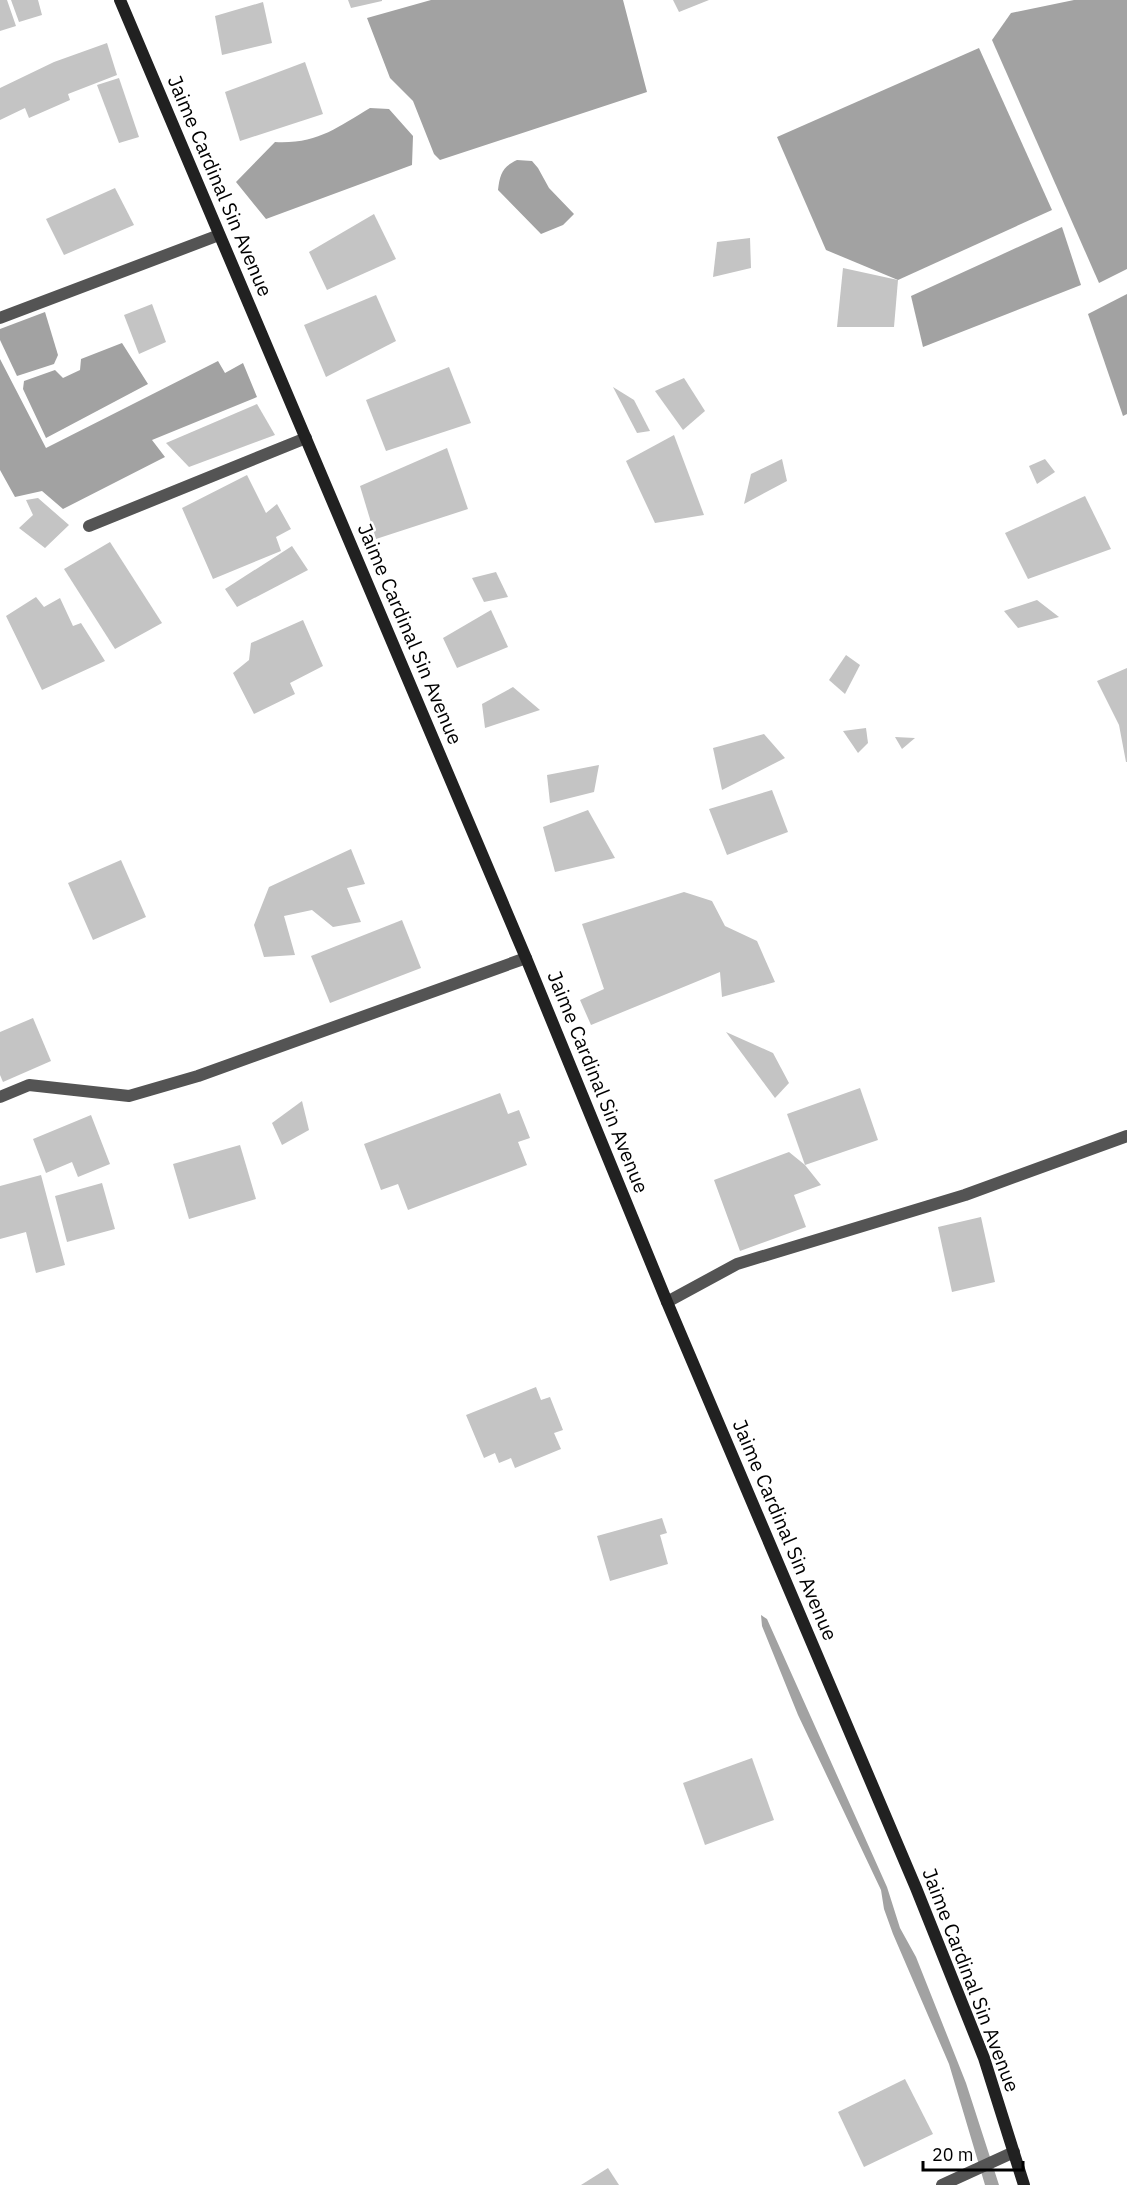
<svg xmlns="http://www.w3.org/2000/svg" width="1127" height="2185" font-family="'IBM Plex Sans',sans-serif">
  <style>
    .water { fill: #a2a2a2 }
    .building { fill: #c4c4c4 }
    .lines { fill: none; stroke-linecap: round; stroke-linejoin: round }
    .street { stroke: #545454; stroke-width: 12 }
    .secondary { stroke: #212121; stroke-width: 12 }
    .labels { text-anchor: middle; stroke-width: 5; stroke-linejoin: round; paint-order: stroke }
    .street-label { font-size: 20px; fill: #000; stroke: #fff }
  </style>
  <rect width="100%" height="100%" fill="#fff"/>
  <g class="water">
    <path d="M431,0H623L647,92L440,160L434,154L413,101L390,78L367,18Z"/>
    <path d="M1074,0H1127V269L1099,283L992,40L1011,13Z"/>
    <path d="M979,48L1052,210L898,280L826,250L777,137Z"/>
    <path d="M370,108L389,109L413,136L412,165L266,219L236,182L275,142C318,144 336,128 370,108Z"/>
    <path d="M517,160L532,161L538,168L549,188L574,214L563,225L541,234L498,190C500,174 502,167 517,160Z"/>
    <path d="M1062,227L1081,285L923,347L911,296Z"/>
    <path d="M1127,294V414L1123,416L1088,314Z"/>
    <path d="M45,312L58,355L54,364L17,376L0,340V329Z"/>
    <path d="M122,343L148,384L46,438L23,389L24,381L55,370L63,378L80,370L81,359Z"/>
    <path d="M0,359L46,448L218,361L225,373L243,363L257,397L152,440L165,457L63,509L42,491L15,497L0,470Z"/>
    <path d="M761,1615L767,1619L887,1887L900,1928L916,1957L966,2083L999,2185H985L949,2064L893,1934L884,1909L881,1890L798,1715L762,1626Z"/>
  </g>
  <g class="building">
    <path d="M0,0H7L16,26L0,31Z"/>
    <path d="M11,0H38L42,15L19,22Z"/>
    <path d="M348,0H382V1L351,8Z"/>
    <path d="M673,0H709L679,12Z"/>
    <path d="M263,2L272,43L222,55L215,16Z"/>
    <path d="M107,43L117,75L68,94L70,100L29,118L25,108L0,120V88L54,62Z"/>
    <path d="M305,62L323,114L240,141L225,92Z"/>
    <path d="M119,78L139,137L119,143L97,85Z"/>
    <path d="M115,188L134,225L64,255L46,219Z"/>
    <path d="M374,214L396,259L327,290L309,252Z"/>
    <path d="M750,238L751,268L713,277L717,242Z"/>
    <path d="M843,268L898,280L894,327H837Z"/>
    <path d="M376,295L396,341L326,377L304,325Z"/>
    <path d="M152,304L166,342L139,354L124,315Z"/>
    <path d="M449,367L471,423L386,451L366,400Z"/>
    <path d="M684,378L705,411L683,430L655,391Z"/>
    <path d="M613,387L634,400L650,431L637,433Z"/>
    <path d="M257,404L275,435L189,467L166,443Z"/>
    <path d="M674,435L704,515L655,523L626,461Z"/>
    <path d="M447,448L468,509L376,539L360,486Z"/>
    <path d="M782,459L787,481L744,504L751,474Z"/>
    <path d="M1045,459L1055,472L1037,484L1029,466Z"/>
    <path d="M247,475L266,513L277,504L291,529L276,537L281,551L213,579L182,508Z"/>
    <path d="M1085,496L1111,549L1028,579L1005,533Z"/>
    <path d="M38,498L69,525L45,548L19,528L33,515L26,500Z"/>
    <path d="M110,542L162,623L115,649L64,569Z"/>
    <path d="M292,546L308,570L237,607L225,589Z"/>
    <path d="M496,572L508,597L484,602L472,578Z"/>
    <path d="M36,597L44,607L60,598L73,626L81,623L105,661L42,690L6,616Z"/>
    <path d="M1037,600L1059,617L1018,628L1004,611Z"/>
    <path d="M491,610L508,647L457,668L443,638Z"/>
    <path d="M303,620L323,666L290,683L295,694L254,714L233,673L249,660L251,643Z"/>
    <path d="M846,655L860,665L845,694L829,680Z"/>
    <path d="M1127,668V762H1126L1119,725L1097,681Z"/>
    <path d="M513,687L540,710L485,728L482,704Z"/>
    <path d="M866,728L868,743L858,753L843,731Z"/>
    <path d="M764,734L785,758L722,790L713,748Z"/>
    <path d="M895,737L915,738L902,749Z"/>
    <path d="M599,765L594,792L550,803L547,775Z"/>
    <path d="M772,790L788,832L727,855L709,809Z"/>
    <path d="M588,810L615,858L555,872L543,827Z"/>
    <path d="M351,849L365,884L347,888L361,922L333,927L312,910L284,916L295,955L264,957L254,925L269,887Z"/>
    <path d="M121,860L146,917L93,940L68,883Z"/>
    <path d="M684,892L712,901L725,926L757,941L775,982L722,997L720,972L591,1025L580,1000L604,989L582,924Z"/>
    <path d="M402,920L421,968L330,1003L311,956Z"/>
    <path d="M33,1018L51,1061L3,1082L0,1075V1032Z"/>
    <path d="M726,1032L773,1053L789,1083L775,1098Z"/>
    <path d="M860,1088L878,1140L805,1165L787,1114Z"/>
    <path d="M500,1093L508,1114L519,1110L530,1138L518,1142L527,1165L408,1210L398,1184L381,1190L364,1144Z"/>
    <path d="M302,1101L309,1130L282,1145L272,1123Z"/>
    <path d="M91,1115L110,1164L78,1177L72,1162L46,1173L33,1139Z"/>
    <path d="M240,1145L256,1199L189,1219L173,1164Z"/>
    <path d="M789,1152L805,1165L821,1185L794,1195L806,1227L740,1251L714,1180Z"/>
    <path d="M41,1175L65,1265L36,1273L26,1232L0,1239V1186Z"/>
    <path d="M102,1183L115,1229L67,1242L55,1196Z"/>
    <path d="M981,1217L995,1282L952,1292L938,1227Z"/>
    <path d="M536,1387L541,1400L550,1397L563,1430L554,1433L561,1449L515,1468L511,1458L499,1463L495,1453L484,1458L466,1415Z"/>
    <path d="M662,1518L667,1533L660,1535L668,1564L610,1581L597,1536Z"/>
    <path d="M752,1758L774,1820L705,1845L683,1783Z"/>
    <path d="M905,2079L933,2134L864,2167L838,2112Z"/>
    <path d="M608,2168L619,2185H581Z"/>
  </g>
  <g class="lines">
    <g class="street">
      <path d="M0,318L219,235"/>
      <path d="M89,526L306,438"/>
      <path d="M0,1097L29,1085L129,1096L198,1076L526,958"/>
      <path d="M667,1302L737,1264L965,1195L1127,1136"/>
      <path d="M942,2185L1014,2152"/>
    </g>
    <path class="secondary" d="M120,0L526,958L667,1302L916,1888L984,2058L1024,2185"/>
  </g>
  <g class="labels">
    <g class="street-label">
      <text transform="translate(220 186) rotate(67)" y="7">Jaime Cardinal Sin Avenue</text>
      <text transform="translate(410 634) rotate(67)" y="7">Jaime Cardinal Sin Avenue</text>
      <text transform="translate(598 1082) rotate(68)" y="7">Jaime Cardinal Sin Avenue</text>
      <text transform="translate(785 1530) rotate(67)" y="7">Jaime Cardinal Sin Avenue</text>
      <text transform="translate(971 1980) rotate(69)" y="7">Jaime Cardinal Sin Avenue</text>
    </g>
  </g>
  <path d="M923 2161v9h100v-9" fill="none" stroke="#000000" stroke-width="3"/>
  <text x="932" y="2161" font-size="18" fill="#000000" stroke="#ffffff" stroke-width="4.5" paint-order="stroke">20 m</text>
</svg>
